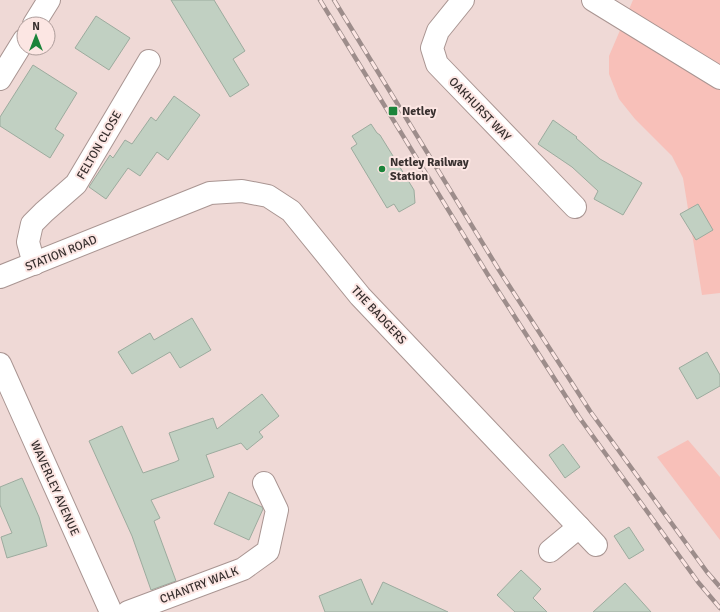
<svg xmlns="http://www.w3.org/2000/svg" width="720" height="612" font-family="Signika,sans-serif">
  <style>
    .green { fill: #f8c0b9 }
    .building { fill: #c1d0c2; stroke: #9cab9e }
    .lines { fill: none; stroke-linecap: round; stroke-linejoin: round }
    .minor-casing { stroke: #a99592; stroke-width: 24 }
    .tertiary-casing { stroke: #a99592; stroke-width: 24 }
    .minor { stroke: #fff; stroke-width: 22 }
    .tertiary { stroke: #fff; stroke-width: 22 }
    .rail-casing { stroke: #9d8d8b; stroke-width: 4.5 }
    .rail { stroke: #fce6e3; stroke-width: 3; stroke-dasharray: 9; stroke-linecap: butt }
    .poi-dot { fill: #1b843a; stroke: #fce6e3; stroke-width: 1.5 }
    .labels { text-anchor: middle; stroke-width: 4; stroke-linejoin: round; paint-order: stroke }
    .street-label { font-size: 12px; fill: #38302f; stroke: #fce6e3 }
    .poi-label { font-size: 12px; font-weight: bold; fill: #38302f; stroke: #fce6e3; text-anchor: start }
  </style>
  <rect width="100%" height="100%" fill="#efd9d6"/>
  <g class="green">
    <path d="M633,0H720V293L702,295L683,178L672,156L635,119L619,99L609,74V56Z"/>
    <path d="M688,440L720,477V540L657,457Z"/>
  </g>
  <g class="building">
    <path d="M171,0H214L245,51L233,59L249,85L230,97Z"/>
    <path d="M96,16L130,38L109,70L75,48Z"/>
    <path d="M33,65L77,93L55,129L64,135L50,158L0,126V117Z"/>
    <path d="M174,96L200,115L168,160L157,152L140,176L128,168L106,199L89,187L110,155L113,158L125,140L132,144L151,117L156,121Z"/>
    <path d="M553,120L577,137L576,138L600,159L642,183L623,215L594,199L598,191L572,167L538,144Z"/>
    <path d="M371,124L377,133L380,135L414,190L415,203L399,212L394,204L387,208L351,148L357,144L352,136Z"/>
    <path d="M698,204L713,230L696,240L680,214Z"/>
    <path d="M192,318L211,350L180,368L170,352L132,374L118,352L150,333L154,340Z"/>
    <path d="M707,352L720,375V386L697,399L679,368Z"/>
    <path d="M262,394L279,416L259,432L263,437L247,450L241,443L206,455L214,477L151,500L160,518L154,521L176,581L151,590L132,536L89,441L122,426L143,473L175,462L179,460L169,433L213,418L217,429Z"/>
    <path d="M563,444L580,467L565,478L549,455Z"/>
    <path d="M22,478L39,517L47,546L7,558L1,537L12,533L0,505V487Z"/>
    <path d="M229,492L262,507L263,509L249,540L214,524Z"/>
    <path d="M629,527L644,550L629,559L614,536Z"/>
    <path d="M521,570L541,589L533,598L547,612H515L497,595Z"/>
    <path d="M361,579L372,605L383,582L448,612H325L319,596Z"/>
    <path d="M625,583L651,612H593Z"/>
  </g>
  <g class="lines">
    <g class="minor-casing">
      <g id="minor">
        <path d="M463,0L438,31L432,48L437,64L575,207"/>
        <path d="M593,0L720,78"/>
        <path d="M34,264L28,242L32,224L44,212L76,184L149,61"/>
        <path d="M0,277L210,193L242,191L268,196L291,211L360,296L596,545"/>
        <path d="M0,364L111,612"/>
        <path d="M550,551L579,527"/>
        <path d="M128,612L243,569L268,551L277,510L264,483"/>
      </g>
    </g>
    <g class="tertiary-casing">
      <g id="tertiary">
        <path d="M34,24L49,0"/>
        <path d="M0,79L24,40"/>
      </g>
    </g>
    <use href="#minor" class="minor"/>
    <use href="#tertiary" class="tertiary"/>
    <g class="rail-casing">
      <g id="rail">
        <path d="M320,0L488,275L579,417L698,582L720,608"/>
        <path d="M334,0L499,270L590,411L707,572L720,587"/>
      </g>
    </g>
    <use href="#rail" class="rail"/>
  </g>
  <g class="poi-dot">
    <rect x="388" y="106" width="10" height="10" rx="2"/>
    <circle cx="382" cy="169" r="4"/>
  </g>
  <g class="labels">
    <g class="street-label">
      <text transform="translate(480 109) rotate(46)" y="4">OAKHURST WAY</text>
      <text transform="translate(99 145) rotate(-60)" y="4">FELTON CLOSE</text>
      <text transform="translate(61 253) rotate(-22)" y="4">STATION ROAD</text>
      <text transform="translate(379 315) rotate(47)" y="4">THE BADGERS</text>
      <text transform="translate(55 488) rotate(66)" y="4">WAVERLEY AVENUE</text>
      <text transform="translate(199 585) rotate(-21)" y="4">CHANTRY WALK</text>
    </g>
    <g class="poi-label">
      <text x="402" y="115">Netley</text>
      <text x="390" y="166">Netley Railway<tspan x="390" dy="14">Station</tspan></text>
    </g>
  </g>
  <g transform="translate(36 36)"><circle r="19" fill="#fce6e3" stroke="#ae9d9b"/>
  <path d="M0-3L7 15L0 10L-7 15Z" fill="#1b843a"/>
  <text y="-6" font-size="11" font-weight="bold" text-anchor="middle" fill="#38302f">N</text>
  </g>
</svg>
